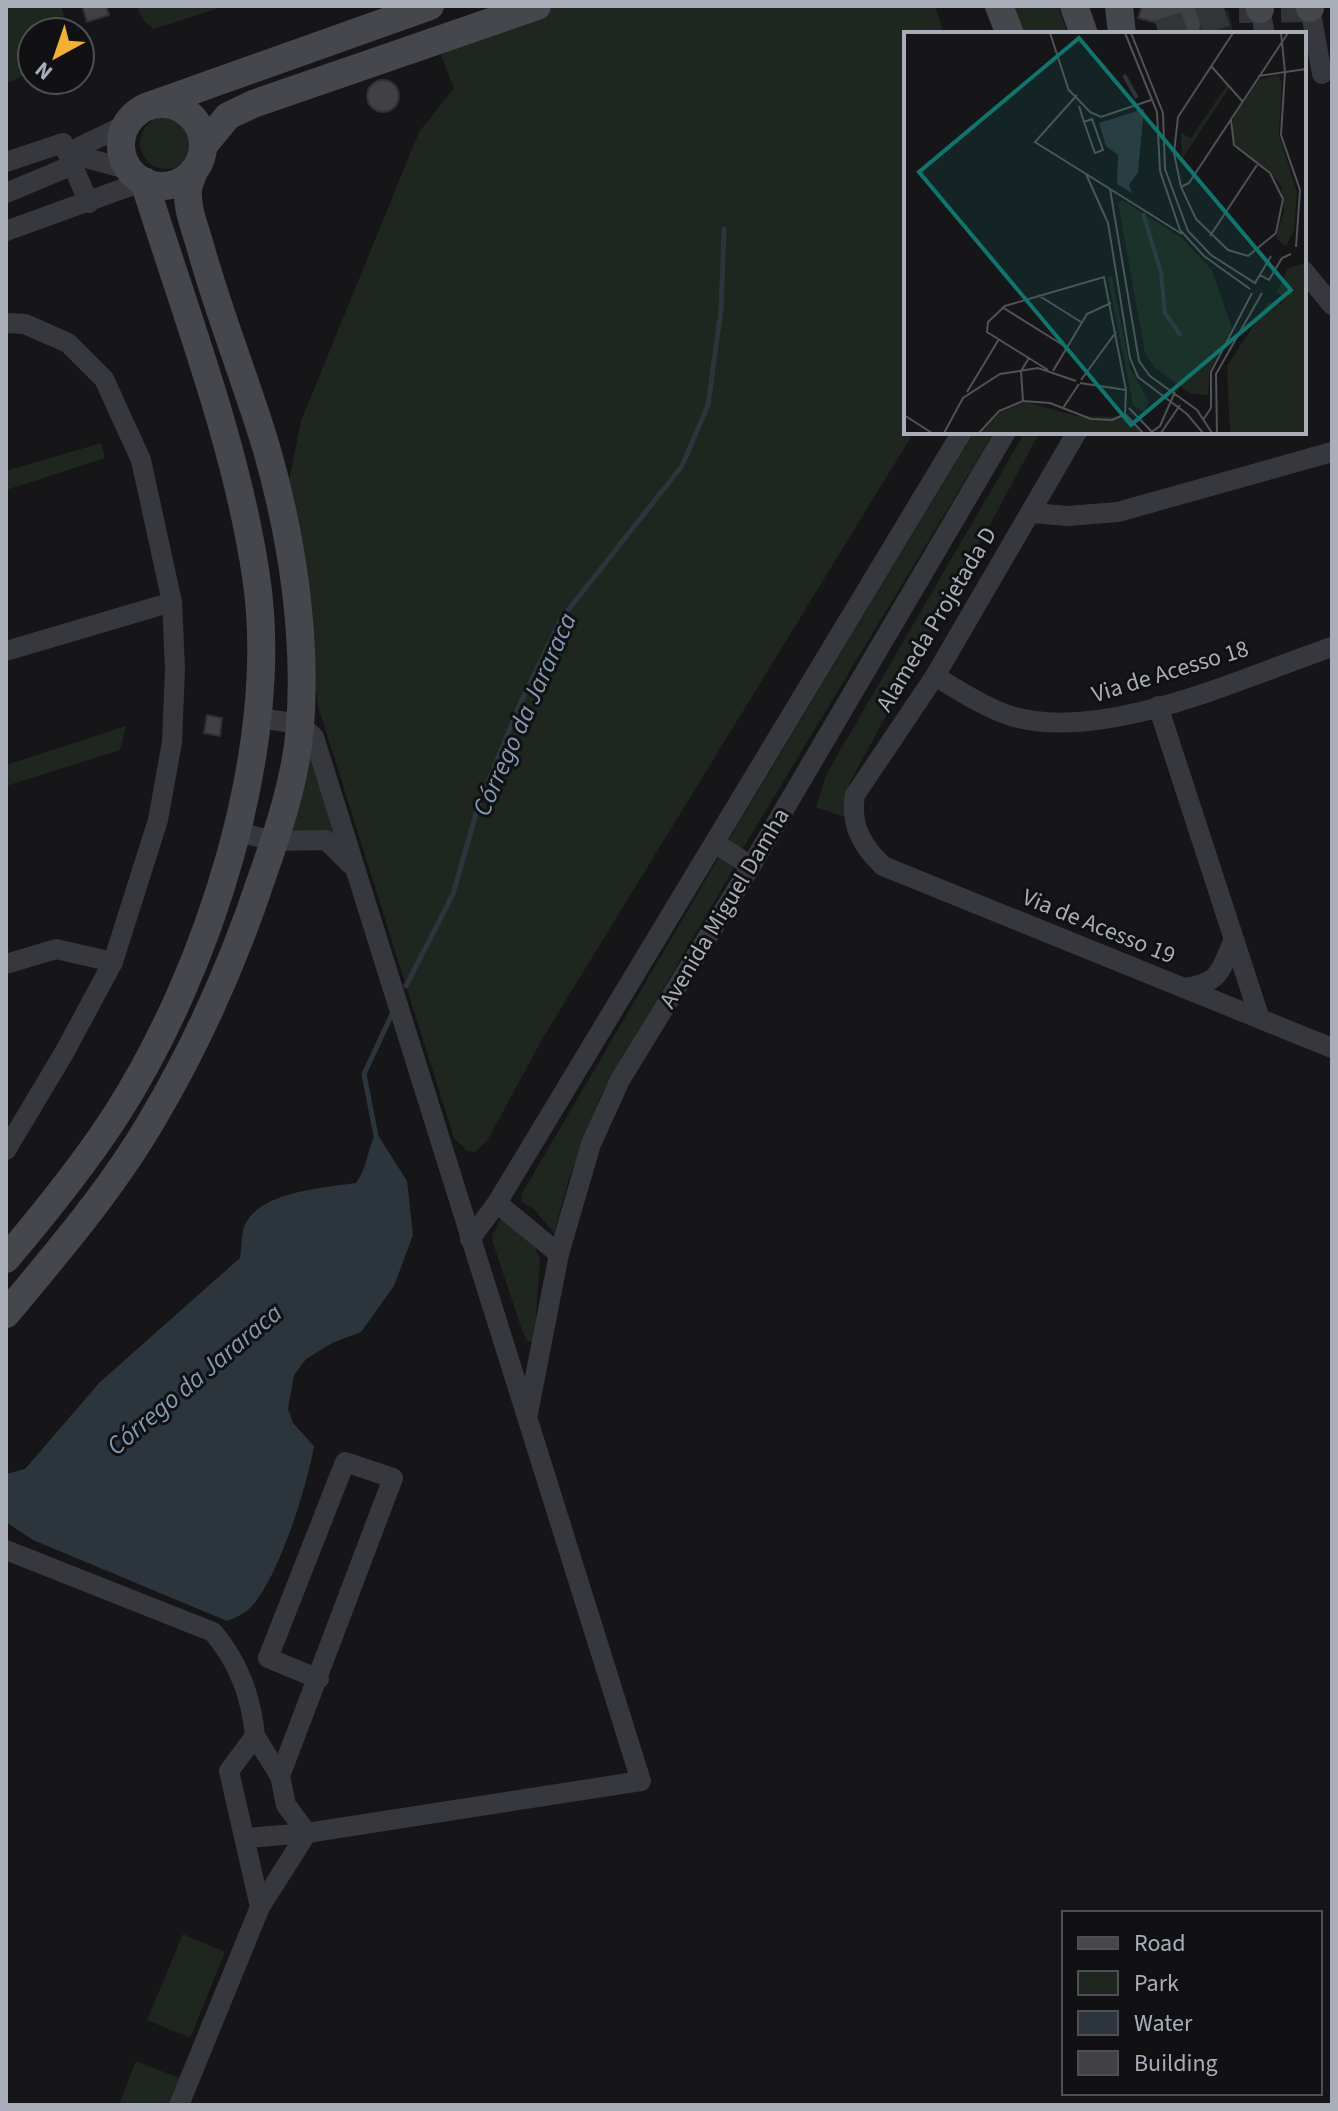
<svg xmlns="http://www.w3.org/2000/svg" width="1338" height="2111" font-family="'Source Sans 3',sans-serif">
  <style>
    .green { fill: #1e261f }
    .water { fill: #2c353c }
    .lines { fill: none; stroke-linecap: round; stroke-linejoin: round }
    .stream { stroke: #2c353c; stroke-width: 5 }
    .building { fill: #404145; stroke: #303034; stroke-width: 2 }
    .secondary-tunnel { stroke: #333438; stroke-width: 28; stroke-dasharray: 28 14; stroke-linecap: butt }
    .street { stroke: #37383d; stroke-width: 20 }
    .secondary { stroke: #45474d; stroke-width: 28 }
    .labels { text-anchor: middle; stroke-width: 6; stroke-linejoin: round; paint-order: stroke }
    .street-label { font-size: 24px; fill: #a8adb8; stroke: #111113 }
    .water-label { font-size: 26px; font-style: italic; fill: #7f9bb3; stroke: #111113 }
    .inset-river { fill: none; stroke: #2c353c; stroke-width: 4 }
    .inset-road { fill: none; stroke: #505258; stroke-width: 2 }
    .view { fill: #0f766e; fill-opacity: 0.15; stroke: #0f766e; stroke-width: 4 }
    .inset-edge { fill: none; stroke: #a8adb8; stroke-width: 4 }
  </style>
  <rect width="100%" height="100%" fill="#161618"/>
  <g class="green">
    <path d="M6,6H61L69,32H32V71L6,84Z"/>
    <path d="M136,6H225L154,29L145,22Z"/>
    <path d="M556,6H935L944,34H906V432H914L544,1036L487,1141L475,1152L467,1151L454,1138L318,706L289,481L301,421L419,132L454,88L441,55L445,41Z"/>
    <path d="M1007,6H1058L1068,34H1016Z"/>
    <path d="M1228,10L1234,34H1197V19Z"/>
    <circle cx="166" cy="143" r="26"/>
    <path d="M974,432H994L742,850L728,841Z"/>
    <path d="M1025,432H1040L849,784L844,817L816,807L827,773Z"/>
    <path d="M101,443L105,458L6,490V471Z"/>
    <path d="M126,726L120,750L6,786V765Z"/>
    <path d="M305,742L336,826L333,836L293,832L289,825Z"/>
    <path d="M722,852L738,861L601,1095L569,1178L554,1233L533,1208L522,1202L521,1195Z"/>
    <path d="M501,1218L532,1240L540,1259L534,1343L527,1341L522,1330L493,1243L492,1236Z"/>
    <path d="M183,1934L225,1952L190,2038L147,2020Z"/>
    <path d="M136,2061L179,2078L168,2105H119Z"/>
  </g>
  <path class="water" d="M376,1132L407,1181L413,1235L394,1286L361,1332L332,1343L306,1359L294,1375L288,1409L293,1423L314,1446C308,1484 277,1583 249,1609C244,1614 234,1618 227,1621L33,1540L6,1522V1474L25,1469L100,1382L240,1258C242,1249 241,1236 244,1227C258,1191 324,1188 356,1183C368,1166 367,1150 376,1132Z"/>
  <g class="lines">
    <g class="stream">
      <path d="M406,986L453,894L478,807L519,706L561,619L682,466L708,405L721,310L724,229"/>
      <path d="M376,1136L364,1074L392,1014"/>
    </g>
  </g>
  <g class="building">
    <path d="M82,6H106L109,15L87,22Z"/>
    <path d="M1142,6H1204L1200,13L1203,22L1197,34H1169L1165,25L1138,18Z"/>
    <circle cx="383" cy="96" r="16"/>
    <path d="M207,715L222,718L220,736L204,733Z"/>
  </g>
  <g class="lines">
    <path class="secondary-tunnel" d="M1159,34L1235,9L1310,8"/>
    <g class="street">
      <path d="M1310,8L1322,74"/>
      <path d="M1260,9L1265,34"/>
      <path d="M127,124L67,153L131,170"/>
      <path d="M6,162L63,143L89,203"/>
      <path d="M6,193L73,165"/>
      <path d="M6,231L144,181"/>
      <path d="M1304,271L1332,305"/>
      <path d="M6,323L25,324L68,343L104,379L141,460L172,602L175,669L172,742L158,820L113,962L64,1053L6,1150"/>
      <path d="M1077,432L935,676L855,795C850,825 862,846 883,866L1332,1048"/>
      <path d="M1031,513L1068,516L1118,512L1332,452"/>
      <path d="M6,651L172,602"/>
      <path d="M935,676C958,690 986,708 1011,716C1104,744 1243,677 1332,647"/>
      <path d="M1158,706L1260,1019"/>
      <path d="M237,832L275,841L326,840L350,864"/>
      <path d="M715,843L751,866"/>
      <path d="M6,964L56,949L113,962"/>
      <path d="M1184,988C1219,983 1220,973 1233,941"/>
      <path d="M497,1203L559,1254"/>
      <path d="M470,1239L497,1203L962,432"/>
      <path d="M528,1413L559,1254L591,1144L620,1080L751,866L1006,432"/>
      <path d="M6,1550L213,1632C239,1663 251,1696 255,1736L229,1771L260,1907"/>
      <path d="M255,1736L280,1776L286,1805L307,1833"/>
      <path d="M280,1776L393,1478L345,1462L268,1658L319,1679"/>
      <path d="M246,1838L307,1833L641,1781L314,737L300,724L259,718"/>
      <path d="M179,2105L260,1907L307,1833"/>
    </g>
    <g class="secondary">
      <path d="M999,6L1010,34"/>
      <path d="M1074,6L1084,34"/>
      <path d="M1119,6L1122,34"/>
      <path d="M1260,6V9"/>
      <path d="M1310,8V6"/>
      <circle cx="162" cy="145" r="41"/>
      <path d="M149,106L430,6"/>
      <path d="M203,146L228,116L253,104L537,6"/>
      <path d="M6,1259C44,1214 84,1165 116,1115C208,972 282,746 256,576C236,442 184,310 144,181"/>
      <path d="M6,1314C57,1253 111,1190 152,1120C197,1044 234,961 262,877C279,829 296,778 300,727C307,636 292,538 267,450C247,383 220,317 201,249C196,230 186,208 188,189C189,183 192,176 194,171"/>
    </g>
  </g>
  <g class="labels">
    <g class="street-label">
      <text transform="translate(936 619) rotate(-59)" y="8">Alameda Projetada D</text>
      <text transform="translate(1170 671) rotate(-17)" y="8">Via de Acesso 18</text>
      <text transform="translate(724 908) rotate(-59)" y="8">Avenida Miguel Damha</text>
      <text transform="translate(1099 926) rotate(22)" y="8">Via de Acesso 19</text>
    </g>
    <g class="water-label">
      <text transform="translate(524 714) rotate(-66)" y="9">Córrego da Jararaca</text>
      <text transform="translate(194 1379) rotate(-40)" y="9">Córrego da Jararaca</text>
    </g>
  </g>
  <g transform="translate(904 32)">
    <rect width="402" height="402" fill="#161618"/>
    <path d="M374,43L378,50L375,103L393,160L390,199L382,214L372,206L380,179L377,154L367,140L334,117L328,103L330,84L356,47ZM323,53L325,56L278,127L277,101L287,106ZM218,168L278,206L308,238L328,296L306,338L304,363L287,362L251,336L241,321L214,171ZM402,231V401H326L323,334L365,270L377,272L380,265L373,260L384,236ZM208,244L226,336L245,370L239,380L229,373L204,245ZM122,370L172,384L221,385L238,401H77L95,381Z" fill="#1e261f"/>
    <path d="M240,77L234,140L225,153L228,161L213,152L214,123L202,114L195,91Z" fill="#2c353c"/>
    <path class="inset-river" d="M220,43L233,66M239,181L257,241L261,281L277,304"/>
    <path class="inset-road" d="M146,1L165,59M221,1L253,80L256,139L276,198L300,224L346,257M227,1L259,81L261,137L284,199L307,223L351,251L367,224M377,1L381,40L377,103L396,158L392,215M307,34L339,70M354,44L402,37M164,57L186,80L197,85L247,68M173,63L131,110L278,202M175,74L180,90L191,121L199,118L188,87L180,90M327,88L330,113L366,141L379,167L372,201L344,224L324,218L292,187L277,155L270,121L274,85L329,1M182,142L204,191L226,326L234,345L283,382L299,401M277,155L285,151L384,1M206,157L235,329L246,344L293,378L308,401M306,204L353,133M356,243L365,248L378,226L387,222M134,263L177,290M98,275L162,315M144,338L83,300L84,290L101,274L200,245L222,358L221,382M149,339L183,282L207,271M177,348L212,300M176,351L222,358M63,360L95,307M119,369L117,339L125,326M159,376L175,352M225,376L249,401M221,382L239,401M0,383L28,401M299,388L307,376V340L348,261M40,401L59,366L96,342L134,336L172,349M75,401L95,379L119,369L146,371L187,387L208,388L221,382M246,401L256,394L271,360M257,401L276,373M313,401L312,342L358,261"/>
    <path class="view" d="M175,6L387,258L227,393L15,140Z"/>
    <rect width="402" height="402" class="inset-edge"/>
  </g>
  <rect width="1338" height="2111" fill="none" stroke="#a8adb8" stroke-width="16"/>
  <rect x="1062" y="1911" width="260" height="184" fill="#111113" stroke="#4d4f55" stroke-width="2"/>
  <rect x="1078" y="1937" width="40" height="12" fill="#45474d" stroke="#4d4f55" stroke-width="2"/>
  <text x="1134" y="1951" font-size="24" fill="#a8adb8">Road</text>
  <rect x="1078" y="1971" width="40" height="24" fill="#1e261f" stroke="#4d4f55" stroke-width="2"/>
  <text x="1134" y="1991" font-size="24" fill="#a8adb8">Park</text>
  <rect x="1078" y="2011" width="40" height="24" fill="#2c353c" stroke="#4d4f55" stroke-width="2"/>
  <text x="1134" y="2031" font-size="24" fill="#a8adb8">Water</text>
  <rect x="1078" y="2051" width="40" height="24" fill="#404145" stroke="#4d4f55" stroke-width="2"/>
  <text x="1134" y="2071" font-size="24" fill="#a8adb8">Building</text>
  <g transform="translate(56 56) rotate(220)"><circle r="38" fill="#111113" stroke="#4d4f55" stroke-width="2"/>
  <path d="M0-6L14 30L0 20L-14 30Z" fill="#f2b134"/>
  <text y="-12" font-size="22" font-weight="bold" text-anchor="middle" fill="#a8adb8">N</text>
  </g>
</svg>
